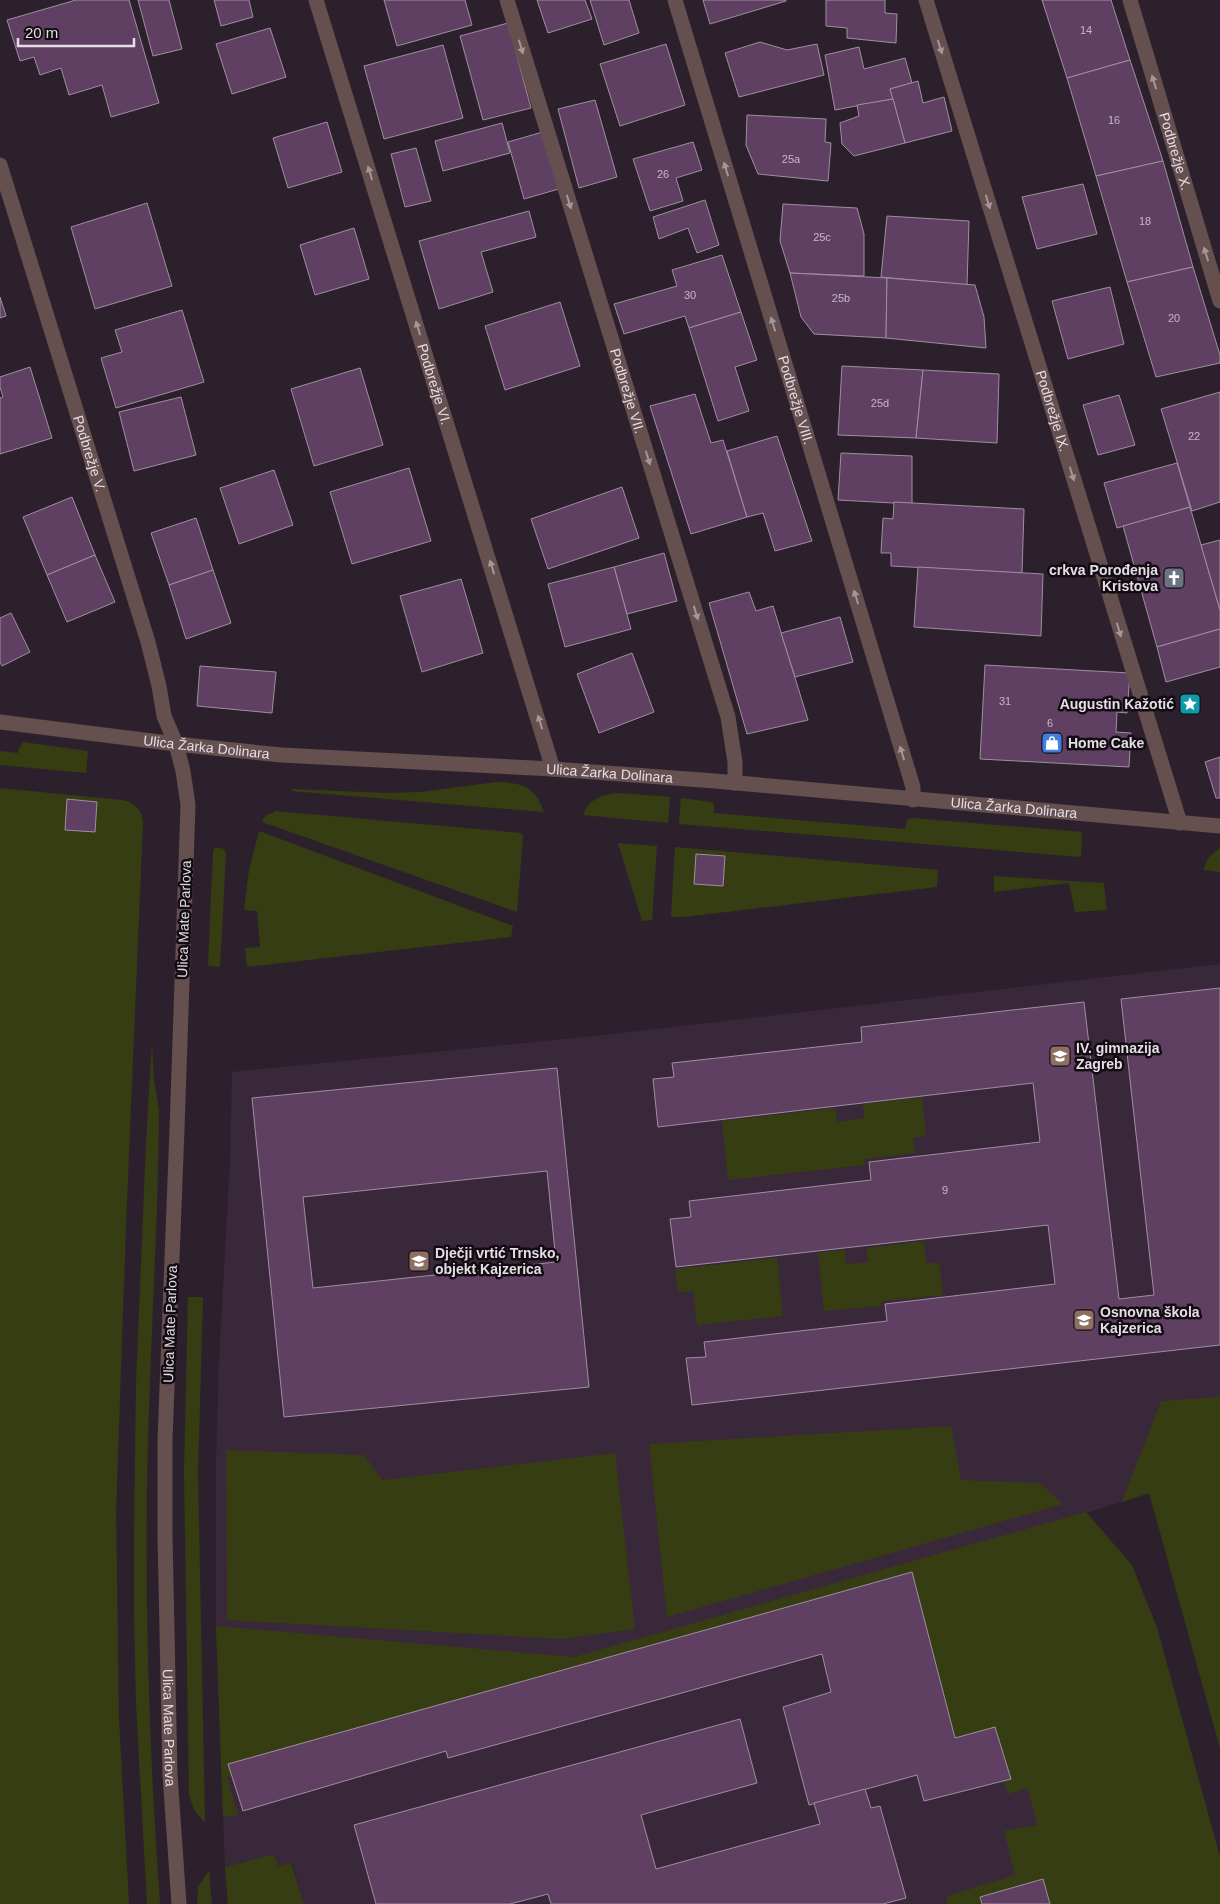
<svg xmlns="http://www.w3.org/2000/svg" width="1220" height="1904" font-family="Helvetica,sans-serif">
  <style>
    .built { fill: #39283a }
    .green { fill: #373d12 }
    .building { fill: #604062; stroke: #9e8f9f; fill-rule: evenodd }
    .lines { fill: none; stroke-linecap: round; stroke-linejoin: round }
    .minor { stroke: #654f4f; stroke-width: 15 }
    .oneway { fill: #a5969a }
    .labels { text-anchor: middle; stroke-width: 5; stroke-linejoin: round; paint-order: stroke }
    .number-label { font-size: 11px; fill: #c4b6c4 }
    .street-label { font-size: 14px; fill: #e5dde5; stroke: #120c12 }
    .poi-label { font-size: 14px; font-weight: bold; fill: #e5dde5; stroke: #120c12; text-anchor: start }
  </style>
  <rect width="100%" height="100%" fill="#2d202d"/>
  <path class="built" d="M1220,964V1471L1086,1513L1132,1565L1157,1628L1220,1857V1904H304L292,1863L278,1866L274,1854L225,1867L216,1626V1462L219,1360L230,1162L232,1072L595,1036Z"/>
  <g class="green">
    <path d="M23,742L88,751L86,773L0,765V751L18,753L19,748Z"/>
    <path d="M497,782C523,783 535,786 544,812L291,791L292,789L385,793L420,792Z"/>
    <path d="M0,788L122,800C134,802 141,809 143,821L126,1226L116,1512L119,1719L129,1904H0Z"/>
    <path d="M619,793L670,797L668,823L583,815C589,799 602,794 619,793Z"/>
    <path d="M681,798L711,802L714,804V813L905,829L907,820L912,818L1082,832L1081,857L679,824Z"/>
    <path d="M276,811L521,833L523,837L517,912L262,822L265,816Z"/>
    <path d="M259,831L513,926L511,937L247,967L245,948L260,947L257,911L244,910L249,870Z"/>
    <path d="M618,843L657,846L652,920L642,921Z"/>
    <path d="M215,847L224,849L226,854L220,967L208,966L213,851Z"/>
    <path d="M675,847L938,870L937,887L683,917H671Z"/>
    <path d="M1220,848V872L1203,870L1209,857Z"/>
    <path d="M994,876L1104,883L1107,910L1075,912L1069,883L994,892Z"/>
    <path d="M152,1042L154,1080L159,1110C158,1235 149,1360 147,1485C145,1625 150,1765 160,1904H147L136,1703L134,1617V1529L136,1384L146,1143Z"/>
    <path d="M922,1097L926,1136L913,1138L915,1153L865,1159V1165L728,1180L722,1121L835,1108L837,1122L864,1118L863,1104Z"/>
    <path d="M924,1241L926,1263H939L943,1295L882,1301L881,1306L824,1311L818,1253L845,1250L846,1264L868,1262L867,1248Z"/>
    <path d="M777,1258L783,1316L697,1325L693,1291L678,1292L675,1269Z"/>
    <path d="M188,1297H203L198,1474L205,1822C195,1814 192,1805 189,1794L184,1471Z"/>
    <path d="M1220,1397V1748L1149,1493L1122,1502L1161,1401Z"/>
    <path d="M951,1426L961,1480L1040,1483L1063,1504L667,1617L649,1444Z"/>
    <path d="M226,1450L364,1455L382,1480L615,1453L635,1629L563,1639L227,1620Z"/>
    <path d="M1086,1512L1132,1565L1157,1628L1220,1857V1904H1050L1043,1880L980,1897L982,1904H947V1896L1015,1875L1004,1831L1037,1825L1028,1788L1008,1794L1004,1781L1010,1779L955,1738L911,1572L229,1764L232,1776L227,1777L238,1815L223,1817L216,1626L574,1657Z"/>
    <path d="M274,1854L278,1866L291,1863L304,1904H228L225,1867Z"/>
    <path d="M209,1871L212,1904H197L198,1887Z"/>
  </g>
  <g class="building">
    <path d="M76,0H129L159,103L111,117L102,85L69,95L61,68L40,75L34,57L20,61L7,20Z"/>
    <path d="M138,0H169L182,49L153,56Z"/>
    <path d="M214,0H249L253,17L221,26Z"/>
    <path d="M384,0H465L472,25L397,46Z"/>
    <path d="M537,0H585L592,19L548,33Z"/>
    <path d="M590,0H629L639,33L604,45Z"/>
    <path d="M703,0H786V1L710,24Z"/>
    <path d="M826,0H885V13L897,14L896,43L847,38V28L826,26Z"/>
    <path d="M1042,0H1111L1130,60L1067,78Z"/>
    <path d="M508,23L531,108L483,120L460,36Z"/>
    <path d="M270,28L286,77L232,94L216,44Z"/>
    <path d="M760,42L787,50L817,44L824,75L739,97L725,53Z"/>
    <path d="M666,44L685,105L620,126L600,64Z"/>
    <path d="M443,45L463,118L384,139L364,66Z"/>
    <path d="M859,47L864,69L905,58L912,83L890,89L893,99L835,110L825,55Z"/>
    <path d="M1130,60L1163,161L1096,176L1067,78Z"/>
    <path d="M918,81L923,103L944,97L952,131L905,143L890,89Z"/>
    <path d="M893,99L905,143L854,156L842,144L840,123L859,116L857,105Z"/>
    <path d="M595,100L617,177L579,188L558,109Z"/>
    <path d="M747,115L826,119L825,142L831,143L828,181L758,174L746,145Z"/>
    <path d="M327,122L342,172L288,188L273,138Z"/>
    <path d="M502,123L510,153L443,171L435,141Z"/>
    <path d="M546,131L562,188L524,199L508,142Z"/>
    <path d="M693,142L702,170L676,178L683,201L650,211L633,159Z"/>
    <path d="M416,148L431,201L405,207L391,154Z"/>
    <path d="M1163,161L1193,267L1127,282L1096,176Z"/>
    <path d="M1083,184L1097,234L1037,249L1022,197Z"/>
    <path d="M705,200L719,245L697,253L688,228L659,239L653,217Z"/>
    <path d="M147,203L172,286L95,309L71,227Z"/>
    <path d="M783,204L857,208L864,234V276L790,273L780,241Z"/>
    <path d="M529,211L536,237L481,252L493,292L439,309L419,241Z"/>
    <path d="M887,216L969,221L967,285L881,277Z"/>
    <path d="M354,228L369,279L315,295L300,245Z"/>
    <path d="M722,255L741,312L689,328L685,316L624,334L614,304L677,286L672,270Z"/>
    <path d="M1193,267L1220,355V363L1156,377L1127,282Z"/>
    <path d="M790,273L887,278L886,338L814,334L801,317Z"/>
    <path d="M887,278L975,285L984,317L986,348L886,338Z"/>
    <path d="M1110,287L1124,344L1068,359L1052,301Z"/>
    <path d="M0,297L6,316L0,318Z"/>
    <path d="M560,302L580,366L505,390L485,326Z"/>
    <path d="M182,310L204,382L116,408L101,358L122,352L115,330Z"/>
    <path d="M741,312L757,360L735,367L749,411L718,421L689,328Z"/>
    <path d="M842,366L923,370L916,438L838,435Z"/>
    <path d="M30,367L52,438L0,454V398L3,397L0,387V377Z"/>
    <path d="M360,368L383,445L314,466L291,389Z"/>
    <path d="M923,370L999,374L997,443L916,438Z"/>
    <path d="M1220,392V502L1192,511L1161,409Z"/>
    <path d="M695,394L711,443L723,440L747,517L691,534L650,406Z"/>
    <path d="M1119,395L1135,445L1098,455L1083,405Z"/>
    <path d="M181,397L196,455L134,471L119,412Z"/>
    <path d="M777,436L812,541L775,551L763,513L747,517L727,451Z"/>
    <path d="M841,453L912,456V504L838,500Z"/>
    <path d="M1177,463L1190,507L1117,528L1104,483Z"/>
    <path d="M409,468L431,541L352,564L330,492Z"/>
    <path d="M274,470L293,525L239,544L220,488Z"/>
    <path d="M622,487L639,538L548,569L531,519Z"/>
    <path d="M72,497L95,555L47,575L23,517Z"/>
    <path d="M894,502L1024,509L1022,573L891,566V553H881L883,518L893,519Z"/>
    <path d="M1190,507L1220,610V629L1157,647L1123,526Z"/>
    <path d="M196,518L213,570L169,585L151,533Z"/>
    <path d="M1220,540V610L1201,545Z"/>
    <path d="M664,553L677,601L627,614L614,567Z"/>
    <path d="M95,555L115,602L67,622L47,575Z"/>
    <path d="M614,567L631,629L565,647L548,584Z"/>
    <path d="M918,567L1043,574L1041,636L914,627Z"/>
    <path d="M213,570L231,623L186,639L169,585Z"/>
    <path d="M461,579L483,653L422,672L400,596Z"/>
    <path d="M749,592L756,611L773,606L808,720L747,734L709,603Z"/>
    <path d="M11,613L30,652L2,666L0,662V618Z"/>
    <path d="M840,617L853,662L795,677L781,633Z"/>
    <path d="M1220,629V667L1166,682L1157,647Z"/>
    <path d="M632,653L654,712L599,733L577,674Z"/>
    <path d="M985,665L1130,673L1127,713L1117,712L1116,732L1131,733L1129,767L980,759Z"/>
    <path d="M200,666L276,672L272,713L197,706Z"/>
    <path d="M1220,757V798H1216L1205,762Z"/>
    <path d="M67,799L97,802L95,832L65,830Z"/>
    <path d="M696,854L725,856L723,886L694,884Z"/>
    <path d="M1220,988V1345L692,1405L686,1358L706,1357L704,1342L887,1321L885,1304L1055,1284L1048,1225L676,1267L670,1219L691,1217L689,1201L871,1180L869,1162L1040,1142L1033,1083L658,1127L653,1079L674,1077L672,1063L862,1042L861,1027L1084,1002L1119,1299L1154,1295L1121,999Z"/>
    <path d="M557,1068L589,1387L284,1417L252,1098ZM547,1171L556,1262L313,1288L303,1197Z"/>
    <path d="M912,1572L955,1738L995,1727L1011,1779L924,1801L917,1775L809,1805L783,1707L831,1692L822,1654L448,1758L446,1751L243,1811L228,1764Z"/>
    <path d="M740,1719L757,1783L641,1815L656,1869L820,1824L814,1803L865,1789L871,1808L880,1806L906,1898L883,1904H551L548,1894L510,1904H376L354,1825Z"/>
    <path d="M1043,1879L1050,1904H982L980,1897Z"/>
  </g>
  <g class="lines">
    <g class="minor">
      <path id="s1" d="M316,0L553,769"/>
      <path id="s2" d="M507,0L728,717L735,762V783"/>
      <path id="s3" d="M675,0L913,787V800"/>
      <path id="s4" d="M926,0L1180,823"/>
      <path id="s5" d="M1130,0L1220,301"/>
      <path id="s6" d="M0,165L148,642L159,686L164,716L176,744L183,771L188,805L177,1129L165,1440V1536L170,1775L179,1904"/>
      <path id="s7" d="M0,722L176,744L281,755L553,769L715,781L1220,826"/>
    </g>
  </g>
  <defs><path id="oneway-solid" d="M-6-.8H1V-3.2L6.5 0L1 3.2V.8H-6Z" transform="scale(1.25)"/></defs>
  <g class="oneway">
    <use href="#oneway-solid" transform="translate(521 47) rotate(73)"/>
    <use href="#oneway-solid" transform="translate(940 47) rotate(73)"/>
    <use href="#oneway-solid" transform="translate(1154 82) rotate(-107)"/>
    <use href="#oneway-solid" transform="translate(726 169) rotate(-107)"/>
    <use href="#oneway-solid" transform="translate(370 173) rotate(-107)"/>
    <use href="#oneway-solid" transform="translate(569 202) rotate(73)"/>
    <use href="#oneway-solid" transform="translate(988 202) rotate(73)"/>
    <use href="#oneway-solid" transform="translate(1206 254) rotate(-107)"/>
    <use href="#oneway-solid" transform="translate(773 324) rotate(-107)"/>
    <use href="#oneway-solid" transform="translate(418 328) rotate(-107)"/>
    <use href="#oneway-solid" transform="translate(648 458) rotate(73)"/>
    <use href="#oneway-solid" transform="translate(1072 474) rotate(73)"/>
    <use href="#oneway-solid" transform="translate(492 567) rotate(-107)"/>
    <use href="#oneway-solid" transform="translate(856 597) rotate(-107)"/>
    <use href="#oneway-solid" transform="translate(696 613) rotate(73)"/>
    <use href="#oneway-solid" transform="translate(1119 630) rotate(73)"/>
    <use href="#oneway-solid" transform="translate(540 722) rotate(-107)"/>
    <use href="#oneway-solid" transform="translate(902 753) rotate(-107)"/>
  </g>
  <defs>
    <g id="church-square" transform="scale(1.125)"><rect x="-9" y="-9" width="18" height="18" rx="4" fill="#6b7280" stroke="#120c12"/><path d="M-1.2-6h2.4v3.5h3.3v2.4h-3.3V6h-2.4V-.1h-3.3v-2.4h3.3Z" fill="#fff"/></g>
    <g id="sight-square" transform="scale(1.125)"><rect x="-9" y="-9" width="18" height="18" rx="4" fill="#0f9aa8" stroke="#120c12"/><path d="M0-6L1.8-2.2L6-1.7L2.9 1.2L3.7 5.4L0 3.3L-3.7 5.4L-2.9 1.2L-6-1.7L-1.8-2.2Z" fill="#fff"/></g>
    <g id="shop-square" transform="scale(1.125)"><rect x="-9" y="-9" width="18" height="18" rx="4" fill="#3f7fe0" stroke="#120c12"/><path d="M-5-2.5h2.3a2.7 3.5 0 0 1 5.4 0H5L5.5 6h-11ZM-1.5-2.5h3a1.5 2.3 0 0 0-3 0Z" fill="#fff"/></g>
    <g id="school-square" transform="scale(1.125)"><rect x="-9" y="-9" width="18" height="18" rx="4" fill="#8d6e63" stroke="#120c12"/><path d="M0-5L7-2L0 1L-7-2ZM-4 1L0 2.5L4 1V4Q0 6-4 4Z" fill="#fff"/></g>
  </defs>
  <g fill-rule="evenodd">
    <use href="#church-square" x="1174" y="578"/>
    <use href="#sight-square" x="1190" y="704"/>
    <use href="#shop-square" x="1052" y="743"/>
    <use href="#school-square" x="1060" y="1056"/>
    <use href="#school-square" x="419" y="1261"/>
    <use href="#school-square" x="1084" y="1320"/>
  </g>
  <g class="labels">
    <g class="number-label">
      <text x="1086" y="34">14</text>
      <text x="1114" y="124">16</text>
      <text x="791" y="163">25a</text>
      <text x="663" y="178">26</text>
      <text x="1145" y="225">18</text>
      <text x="822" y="241">25c</text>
      <text x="690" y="299">30</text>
      <text x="841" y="302">25b</text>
      <text x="1174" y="322">20</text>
      <text x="880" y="407">25d</text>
      <text x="1194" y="440">22</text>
      <text x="1005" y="705">31</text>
      <text x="1050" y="727">6</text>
      <text x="945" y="1194">9</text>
    </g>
    <g class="street-label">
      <text dy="5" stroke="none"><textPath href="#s5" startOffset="158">Podbrežje X.</textPath></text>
      <text dy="5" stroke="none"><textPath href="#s1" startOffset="402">Podbrežje VI.</textPath></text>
      <text dy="5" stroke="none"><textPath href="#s2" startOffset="409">Podbrežje VII.</textPath></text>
      <text dy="5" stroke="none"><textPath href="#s3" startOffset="418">Podbrežje VIII.</textPath></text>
      <text dy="5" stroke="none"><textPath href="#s4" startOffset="430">Podbrežje IX.</textPath></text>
      <text dy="5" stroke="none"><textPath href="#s6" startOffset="302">Podbrežje V.</textPath></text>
      <text dy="5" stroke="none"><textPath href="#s7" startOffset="208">Ulica Žarka Dolinara</textPath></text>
      <text dy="5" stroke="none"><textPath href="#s7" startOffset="612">Ulica Žarka Dolinara</textPath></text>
      <text dy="5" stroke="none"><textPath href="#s7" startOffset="1018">Ulica Žarka Dolinara</textPath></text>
      <text transform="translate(184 919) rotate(-88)" y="5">Ulica Mate Parlova</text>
      <text transform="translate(170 1324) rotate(-88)" y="5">Ulica Mate Parlova</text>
      <text dy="5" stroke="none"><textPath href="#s6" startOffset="1591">Ulica Mate Parlova</textPath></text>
    </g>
    <g class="poi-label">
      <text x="1158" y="575" text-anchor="end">crkva Porođenja<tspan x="1158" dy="16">Kristova</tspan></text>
      <text x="1174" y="709" text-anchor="end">Augustin Kažotić</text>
      <text x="1068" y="748">Home Cake</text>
      <text x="1076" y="1053">IV. gimnazija<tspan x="1076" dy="16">Zagreb</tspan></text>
      <text x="435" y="1258">Dječji vrtić Trnsko,<tspan x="435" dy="16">objekt Kajzerica</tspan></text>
      <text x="1100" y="1317">Osnovna škola<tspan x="1100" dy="16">Kajzerica</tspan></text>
    </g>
  </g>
  <path d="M18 38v8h116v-8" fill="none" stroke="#e5dde5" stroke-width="2.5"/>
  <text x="25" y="38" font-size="15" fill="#e5dde5" stroke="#120c12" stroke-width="4" paint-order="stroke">20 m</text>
</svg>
